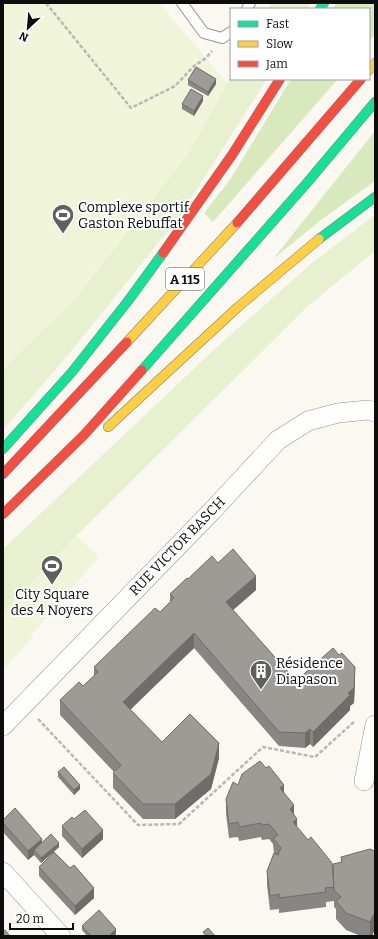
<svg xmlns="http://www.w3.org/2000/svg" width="378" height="939" font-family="Bitter,serif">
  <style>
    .green { fill: #e7f1d0 }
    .forest { fill: #d8e9be }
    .pitch { fill: #f0f5da }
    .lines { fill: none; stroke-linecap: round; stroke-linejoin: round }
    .lane-casing { stroke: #949390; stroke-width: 12 }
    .street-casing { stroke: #949390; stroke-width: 20 }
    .fast-casing { stroke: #81807d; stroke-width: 10 }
    .slow-casing { stroke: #81807d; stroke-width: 10 }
    .jam-casing { stroke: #81807d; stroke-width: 10 }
    .path { stroke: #b8b7b6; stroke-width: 2.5; stroke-dasharray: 4 2; stroke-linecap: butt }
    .lane { stroke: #fefefd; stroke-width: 10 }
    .street { stroke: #fefefd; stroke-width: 19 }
    .fast { stroke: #16e098; stroke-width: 9 }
    .slow { stroke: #ffcf43; stroke-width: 9 }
    .jam { stroke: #f24e42; stroke-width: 9 }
    .wall { fill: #888582 }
    .shaded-wall { fill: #6f6c6a }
    .building { fill: #9e9b97; stroke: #6f6c6a }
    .labels { text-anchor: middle; stroke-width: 4; stroke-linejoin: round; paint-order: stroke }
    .shield { fill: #fff; stroke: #565656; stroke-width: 1 }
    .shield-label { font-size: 13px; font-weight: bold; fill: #0d0d0d }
    .poi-label { font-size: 14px; fill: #0d0d0d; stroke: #fff; text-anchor: start }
    .street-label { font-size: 14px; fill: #0d0d0d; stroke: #fff }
  </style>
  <rect width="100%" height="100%" fill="#fbf8f1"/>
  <g class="green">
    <path d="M272,3H311L308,9H268Z"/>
    <path d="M231,76V79H267L180,216L69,354L3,430V370L76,297L190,151Z"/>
    <path d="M375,215V251L307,307L76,536L3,614V549L217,347L313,262Z"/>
  </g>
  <g class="forest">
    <path d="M336,3H375V34L369,42V9H333Z"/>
    <path d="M291,79H338L213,222L204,213L231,178Z"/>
    <path d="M375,131V181L321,220L273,259Z"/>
  </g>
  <g class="pitch">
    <path d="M3,3H159L227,83L190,151L75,297L3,370Z"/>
    <path d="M76,536L99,557L30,637L32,638L3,670V613H4Z"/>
  </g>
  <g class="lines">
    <g class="lane-casing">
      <g id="lane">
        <path d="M182,3L204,33L222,38L231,32"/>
        <path d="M247,9L250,3"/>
      </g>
    </g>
    <g class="street-casing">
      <g id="street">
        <path d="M3,726L212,511L278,440L308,421L338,413L368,410L375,412"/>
        <path d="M364,781L375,725"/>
        <path d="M3,872L61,936"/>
      </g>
    </g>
    <g class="fast-casing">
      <g id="fast">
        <path d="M320,9L324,3"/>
        <path d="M319,239L375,197"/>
        <path d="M142,370L306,184L375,102"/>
        <path d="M3,449L72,372L128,301L163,253"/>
      </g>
    </g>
    <g class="slow-casing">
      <g id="slow">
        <path d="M369,70L375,63"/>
        <path d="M127,342L237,223"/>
        <path d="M108,427L238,307L319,239"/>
      </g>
    </g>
    <g class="jam-casing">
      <g id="jam">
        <path d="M237,223L361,79"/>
        <path d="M163,253L232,155L280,79"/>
        <path d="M3,474L127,342"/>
        <path d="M3,514L84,435L142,370"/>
      </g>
    </g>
    <g class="path">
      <path d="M46,3L131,108L175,86L194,66L206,58L212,51"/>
      <path d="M38,719L138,825L179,824L263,747L315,757L355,721"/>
    </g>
    <use href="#lane" class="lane"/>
    <use href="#street" class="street"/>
    <use href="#fast" class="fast"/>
    <use href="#slow" class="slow"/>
    <use href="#jam" class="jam"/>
  </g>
  <g class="wall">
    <path d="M188,80L216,84L208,96L188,85Z"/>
    <path d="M203,101L194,116L182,109V104Z"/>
    <path d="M218,563L256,590L233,610L296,681L355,682L354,703L350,706V710L313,747L310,744L305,748L279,746L194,648L130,709L162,742L219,758L211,789L175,819H143L113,788V773L114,772L60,715V700L83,686L94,676V667L160,612L170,602V594L188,579Z"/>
    <path d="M58,772L80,789L74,795L58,777Z"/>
    <path d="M238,785L284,792L294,815L297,827L308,840L333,867L341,862V857L374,851V841L375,839V932L374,931L372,936H361L346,930L336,919V909L334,907V901L326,902V907L279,913V909L270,910L267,885V871L274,853L273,844L269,839L262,840L261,837L239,841L238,837L229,838L226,814V799Z"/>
    <path d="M3,820L42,843L59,847L41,863L34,855L28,860L3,832Z"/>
    <path d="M62,826L103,839L82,858L62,836Z"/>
    <path d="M39,867L94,898L75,915L39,876Z"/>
    <path d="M82,926L116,934L114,936H87L82,930Z"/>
  </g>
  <g class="shaded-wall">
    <path d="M216,79V84L208,96V92Z"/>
    <path d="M203,96V101L194,116V111Z"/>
    <path d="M256,576V590L226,616V602Z"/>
    <path d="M194,633V648L123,717V702Z"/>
    <path d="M355,667V682L354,703L350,706V710L313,747V732L348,693Z"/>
    <path d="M310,729V744L305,748V733Z"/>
    <path d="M219,743V758L211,789L175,819V804Z"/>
    <path d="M80,785V789L74,795V790Z"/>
    <path d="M284,785V799L280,788Z"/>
    <path d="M294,805V820L290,809Z"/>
    <path d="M297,819V834L293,822Z"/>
    <path d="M103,830V839L82,858V849Z"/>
    <path d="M42,839V848L34,850V855L28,860V851Z"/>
    <path d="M59,843V847L41,863V858Z"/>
    <path d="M94,888V898L75,915V906Z"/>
    <path d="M374,914V931L372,936H370V922Z"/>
    <path d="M116,929V934L114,936H109Z"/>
  </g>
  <g class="building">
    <path d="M196,67L216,79L208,92L188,80Z"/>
    <path d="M191,89L203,96L194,111L182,104Z"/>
    <path d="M233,549L256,576L226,602L296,681L333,648L339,655L342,653L355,667L354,688L348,693L350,695L313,732L310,729L305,733L279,732L194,633L123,702L162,742L190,714L219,743L211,774L175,804H143L113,773L121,765L60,700L79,682L83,686L98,672L94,667L155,608L160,612L174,598L170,594L187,578L188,579L212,556L218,563Z"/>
    <path d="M260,761L266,768L269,766L284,785L280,788L294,805L290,809L297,819L293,822L308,840L311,837L332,863L334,887L325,888L326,892L279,898V894L270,896L267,871L274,853L278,855L281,848L273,838L278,835L269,824L262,825L261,823L239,827L238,822L229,824L226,799L233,782L238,785L242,774Z"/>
    <path d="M64,767L80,785L74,790L58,772Z"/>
    <path d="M15,808L42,839L28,851L3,823V820Z"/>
    <path d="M85,810L103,830L82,849L62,826L72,817L74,819Z"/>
    <path d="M51,834L59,843L41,858L34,850Z"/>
    <path d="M370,849L375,851V914H374L370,922L346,913L336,901L341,897L334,890L333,864L342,862L341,857Z"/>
    <path d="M54,852L70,868L74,865L94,888L75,906L39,867Z"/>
    <path d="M99,910L116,929L109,936H91L82,926Z"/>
    <path d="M208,928L215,936H206L203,932Z"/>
    <path d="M5,930L10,936H3V931Z"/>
  </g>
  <defs>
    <g id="stadium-pin" transform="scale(1.15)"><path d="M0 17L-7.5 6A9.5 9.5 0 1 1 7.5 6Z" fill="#605f5d" stroke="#fff"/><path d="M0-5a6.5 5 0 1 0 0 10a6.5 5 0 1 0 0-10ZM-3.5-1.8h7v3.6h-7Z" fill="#fff"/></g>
    <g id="building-pin" transform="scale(1.15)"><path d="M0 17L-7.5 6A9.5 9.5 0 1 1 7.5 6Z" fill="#605f5d" stroke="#fff"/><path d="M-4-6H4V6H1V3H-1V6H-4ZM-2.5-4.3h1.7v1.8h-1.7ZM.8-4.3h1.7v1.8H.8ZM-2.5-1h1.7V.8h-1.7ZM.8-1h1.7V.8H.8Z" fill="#fff"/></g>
  </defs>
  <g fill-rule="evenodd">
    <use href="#stadium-pin" x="63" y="215"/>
    <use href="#stadium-pin" x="52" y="566"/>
    <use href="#building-pin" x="261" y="671"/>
  </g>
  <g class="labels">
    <rect class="shield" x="166" y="268" width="38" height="22" rx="3"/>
    <g class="shield-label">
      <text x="185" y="284">A 115</text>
    </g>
    <g class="poi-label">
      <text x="78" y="212">Complexe sportif<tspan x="78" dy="16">Gaston Rebuffat</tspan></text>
      <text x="52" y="599" text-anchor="middle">City Square<tspan x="52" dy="16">des 4 Noyers</tspan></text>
      <text x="276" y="668">Résidence<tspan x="276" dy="16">Diapason</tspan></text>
    </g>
    <g class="street-label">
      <text transform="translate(177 546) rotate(-46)" y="5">RUE VICTOR BASCH</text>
    </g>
  </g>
  <rect width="378" height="939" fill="none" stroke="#0d0d0d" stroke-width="8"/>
  <rect x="230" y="8" width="140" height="72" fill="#ffffff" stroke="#9e9e9e"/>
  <rect x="238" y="21" width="20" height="6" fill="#16e098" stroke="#9e9e9e"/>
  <text x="266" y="28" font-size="12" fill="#0d0d0d">Fast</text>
  <rect x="238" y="41" width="20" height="6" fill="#ffcf43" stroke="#9e9e9e"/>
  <text x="266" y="48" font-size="12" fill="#0d0d0d">Slow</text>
  <rect x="238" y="61" width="20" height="6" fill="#f24e42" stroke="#9e9e9e"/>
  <text x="266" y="68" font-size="12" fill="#0d0d0d">Jam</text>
  <g transform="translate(28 28) rotate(206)" stroke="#ffffff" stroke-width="3" paint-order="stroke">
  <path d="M0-3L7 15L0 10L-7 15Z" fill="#0d0d0d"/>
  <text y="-6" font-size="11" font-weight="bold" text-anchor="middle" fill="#0d0d0d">N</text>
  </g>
  <path d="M10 923v6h63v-6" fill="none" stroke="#0d0d0d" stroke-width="2"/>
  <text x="16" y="923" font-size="12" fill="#0d0d0d" stroke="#ffffff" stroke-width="3" paint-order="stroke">20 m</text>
</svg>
